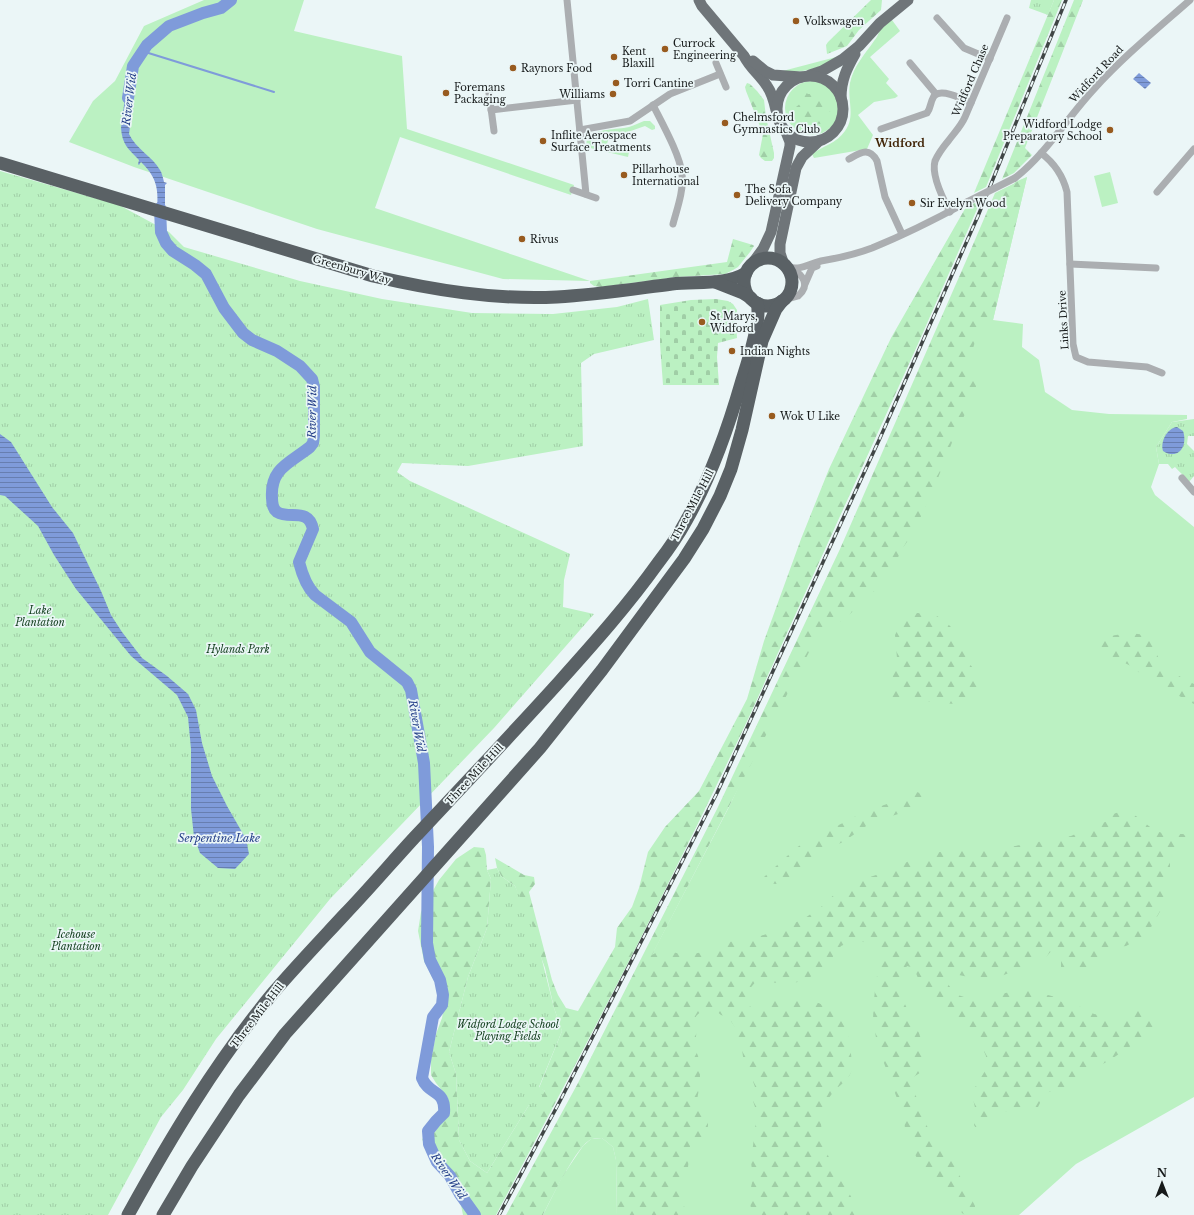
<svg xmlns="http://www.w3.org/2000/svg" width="1194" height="1215" font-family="'Libre Baskerville',serif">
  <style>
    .grass { fill: #bbf1c2 }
    .forest { fill: url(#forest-firs) }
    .cemetery { fill: url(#cemetery-stones) }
    .park { fill: url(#park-tufts) }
    .water { fill: url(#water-rules) }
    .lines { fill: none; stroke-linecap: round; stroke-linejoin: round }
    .stream { stroke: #7f9bda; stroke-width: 2 }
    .river { stroke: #7f9bda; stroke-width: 12 }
    .street { stroke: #abaeb1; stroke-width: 7 }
    .primary { stroke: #6f7579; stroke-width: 11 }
    .highway { stroke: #5a6165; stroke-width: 13 }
    .rail-casing { stroke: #404646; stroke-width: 3.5 }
    .rail { stroke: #ebf6f7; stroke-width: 2; stroke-dasharray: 6; stroke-linecap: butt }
    .street-bridge { stroke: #abaeb1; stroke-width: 7 }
    .poi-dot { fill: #985b1f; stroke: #ebf6f7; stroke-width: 1.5 }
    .labels { text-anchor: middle; stroke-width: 3.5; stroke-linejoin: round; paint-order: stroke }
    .poi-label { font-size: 10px; fill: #161a1a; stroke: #ebf6f7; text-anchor: start }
    .street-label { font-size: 10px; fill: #161a1a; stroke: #ebf6f7 }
    .park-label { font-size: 10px; font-style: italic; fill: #113e1c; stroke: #ebf6f7 }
    .water-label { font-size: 11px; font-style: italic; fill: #233e88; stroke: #ebf6f7 }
    .neighbourhood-label { font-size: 11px; font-weight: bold; fill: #402306; stroke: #ebf6f7 }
  </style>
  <defs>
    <pattern id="forest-firs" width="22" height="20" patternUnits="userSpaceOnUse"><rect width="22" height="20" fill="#bbf1c2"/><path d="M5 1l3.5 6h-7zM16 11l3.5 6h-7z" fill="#a0cea6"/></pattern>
    <pattern id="cemetery-stones" width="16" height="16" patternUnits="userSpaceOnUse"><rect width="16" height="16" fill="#bbf1c2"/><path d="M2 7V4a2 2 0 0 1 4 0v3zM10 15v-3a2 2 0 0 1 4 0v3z" fill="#a0cea6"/></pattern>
    <pattern id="park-tufts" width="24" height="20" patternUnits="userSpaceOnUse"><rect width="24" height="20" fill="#bbf1c2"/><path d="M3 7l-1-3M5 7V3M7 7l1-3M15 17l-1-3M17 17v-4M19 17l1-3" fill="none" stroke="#a0cea6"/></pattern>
    <pattern id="water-rules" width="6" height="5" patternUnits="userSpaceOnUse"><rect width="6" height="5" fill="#7f9bda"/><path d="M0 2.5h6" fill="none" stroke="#677eb0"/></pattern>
  </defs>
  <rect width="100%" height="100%" fill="#ebf6f7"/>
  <g class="grass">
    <path d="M204,0H304L294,31L402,56L407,129L574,185L571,195L400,137L375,208L590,281L503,279L317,229L134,167L69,142L93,101L115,81L144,26Z"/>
    <path d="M892,20L900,31L870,57L889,79L886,83L898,96L895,98L874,102L858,115L873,135L867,149L814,158L812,154C823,146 837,143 845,131C856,117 847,100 850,83C853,67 865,54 874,41C877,38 878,34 880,30C883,27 888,23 892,20Z"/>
    <path d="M840,56C820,70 799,73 775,73Z"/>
    <circle cx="812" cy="108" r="27"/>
    <path d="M644,121H650L655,126V129L652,130L645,126L625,133L621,132L620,135L610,133L607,144L612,145L611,148L629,152L628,157L586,147L587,138C597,128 616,130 629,127C635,125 639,123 644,121Z"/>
    <path d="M1110,172L1118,203L1102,207L1094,176Z"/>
    <path d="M1027,177L993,320L1023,324L1022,347L1039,360L1045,392L1072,410L1109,414L1187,415V419L1172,422L1156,447L1159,464L1151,487L1155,495L1194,527V1097L1076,1164L1019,1215H622L613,1029L729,807L810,635L1015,182Z"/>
    <path d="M602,1138L613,1147L616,1160L617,1215H543L562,1177L583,1146L591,1139Z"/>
  </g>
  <g class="forest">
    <path d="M871,0H882L881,10L859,30L847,46L827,54L826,45L828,42Z"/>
    <path d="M1054,0H1062L986,187L974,193Z"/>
    <path d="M1074,0H1083L1025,148L1032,155L1014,173L1002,179Z"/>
    <path d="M747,83L750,84L757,91L764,100L766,117L774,153V158L772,161H765L761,158L759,155L763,134L746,91L745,87Z"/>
    <path d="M805,92L808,94H819L822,102L831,105V111L824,114L823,122L820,124L804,121L803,116L795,114L796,107L801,103V93Z"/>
    <path d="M1027,177L993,320L983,323L979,327L966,374L979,378L971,401L953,440L938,478L914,532L902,549L891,572L879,588L870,594L862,596L857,602L854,610L844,620L821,629L652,955L659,951L672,952L686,955L709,951L727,942L751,939L779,930L805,918L821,907L838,891L852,883L888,871L911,860L939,852L1004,848L1071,836L1093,826L1108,821L1113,814L1122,811L1136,816L1154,830L1165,834H1183L1190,837L1191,842L1172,850L1170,858V870L1162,908L1150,929L1141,938L1126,946L1111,948L1102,952L1097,961L1088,968L1069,971L1061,969V961L1064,955L1060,949H1053L1046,957L1036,960L1028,966L1001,976L987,979L973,978L959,975L950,977L948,984L955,994L967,998L978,1000L992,998L1001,994L1014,991L1026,990L1041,993L1055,997L1062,1002L1071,1003L1083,1008L1094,1014L1106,1016L1118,1019L1127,1017L1132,1011L1141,1007L1153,1010L1157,1020L1152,1030L1141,1039L1113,1058L1076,1080L1069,1087L1049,1092L1042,1099L1038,1107L1028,1111L1015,1112L1003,1111L994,1114L990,1125L986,1130H977L974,1125L977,1116L973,1099L974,1089L985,1071L986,1056L982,1047L971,1036L964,1024L953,1018L938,1001L931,992L921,986L914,968L907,966L902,974L900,986L901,996L919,1033L924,1049L925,1062L923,1071L915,1076L912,1083L915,1094L922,1109L925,1122L930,1132L945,1147L975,1206V1214L965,1215L962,1213L949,1191L938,1180L924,1171L912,1149L906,1133L902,1112L877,1044L873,1019L874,1000L876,979L880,968V955L868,943L854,940L841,946L832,958L814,975L802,981L789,984L757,981C747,989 744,1000 753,1010C765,1005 774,999 787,998C792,998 797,999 802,999C834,1003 850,1023 851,1054C852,1060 852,1067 851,1072C848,1081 841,1084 835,1090C827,1099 821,1111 821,1123C822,1142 828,1158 837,1174C845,1188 856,1198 855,1215H753L750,1204V1192L753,1178L751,1162L757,1113L753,1101L755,1087L750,1073L744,1064L741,1042L736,1033L735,1027L728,1017L721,1015L714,1009C703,1010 693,1013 694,1026C694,1030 695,1029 696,1032C697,1037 694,1042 695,1047C695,1050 697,1053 698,1056C700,1062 700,1071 700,1077C701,1087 695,1099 698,1108C700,1115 709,1118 708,1126C706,1136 698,1141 690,1146L687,1178L680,1187V1199L685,1208L687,1215H617L616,1160L613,1147L602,1138C599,1138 595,1138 592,1139C577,1144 551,1200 543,1215H506L578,1083L717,809L840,549L966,261L995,193Z"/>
    <path d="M981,200L918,344L749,717C670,886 583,1051 496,1215H463L455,1176L433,1165L422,1139L435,1132L448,1110V1098L436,1083L431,1075V1059L436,1034L442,1018L445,1002L424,961L418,931L421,912L439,880L456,859L474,847L484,848L486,855L487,870L491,879L487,928L468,977L449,1052L456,1074L459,1140L470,1161L487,1173L529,1105L545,1091L539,1088L562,1031L554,1008L545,968L515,886L501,876L497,868L495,858L524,875L534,877L535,884L529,892L552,980L558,995L566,1008L578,1011L615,947L617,928L632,907L639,888L648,852L665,827L699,791L747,699L764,641L801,539L829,469L891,338L966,207Z"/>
    <path d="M733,239L753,245L754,246L750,252L738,267L733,270L725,274L677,277L601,287L594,286L590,283V281L727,262Z"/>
    <path d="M917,613L934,614L946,622L956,632L968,662L978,674L981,689L972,701L956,704L939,703L910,699L896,702L888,695L897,658L895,635L904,618Z"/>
    <path d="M1130,633C1135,634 1141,634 1145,635C1156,639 1154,654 1161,661C1169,671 1182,678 1194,684V704L1146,678L1131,666L1098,650L1096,642L1102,637Z"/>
    <path d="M911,792H917L922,794L923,799L921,804L908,811L872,822L843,842L832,847L797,875L788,880L776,884L766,883L764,877L796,848L808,840L849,820L863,812L893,802Z"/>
  </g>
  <path class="cemetery" d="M716,299L728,301L733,304L737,310L736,324L737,338L718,343L717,357L719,385H663L660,344V305L691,300Z"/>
  <g class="park">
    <path d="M1031,0H1054L1048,15L1029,8Z"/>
    <path d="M0,171L119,205L169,232L184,247L300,281L382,299L472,313L553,314L617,307L648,299L654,340L594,354L581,363L583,446L468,466L402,463L397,472L410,481L570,554L564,580L563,607L594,614L494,728L330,899L216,1039L183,1090L161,1117L108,1215H0Z"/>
    <path d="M1194,419V436H1188L1187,444L1194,451V476L1189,482C1185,476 1180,473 1175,467L1172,469L1168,464H1159L1156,447L1172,422Z"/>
    <path d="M497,868L501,876L515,886L534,928L554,1008L562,1031L539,1087L545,1091L535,1109L529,1105L487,1173L470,1161L459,1140L456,1074L449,1052L468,977L487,928L491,879L487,870Z"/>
  </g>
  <g class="water">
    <path d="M1139,73L1151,83L1145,89L1133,79Z"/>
    <path d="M127,82H136L129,134C136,149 152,156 160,170C162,173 163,178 164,182L167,183L165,185V224L157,222C157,196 162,182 141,162L139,165L138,164L139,160C128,149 122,144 121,128Z"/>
    <path d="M1177,427L1183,431C1188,445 1179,461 1163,451C1160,442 1167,428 1177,427Z"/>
    <path d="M0,434L11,442L52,507L73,533L101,591L111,615L122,632L142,658L167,676L188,694L196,710L202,743L212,776L227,806L246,839L249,854L235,869L218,868L200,853L194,837L191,809V749L188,717L177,695L131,656L76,589L54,555L38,526L5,496L0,495Z"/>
  </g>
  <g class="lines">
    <path class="stream" d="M142,51L274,92"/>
    <g class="river">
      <path d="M128,98L133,66L147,45L169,26L203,13L221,8L231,0"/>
      <path d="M160,208L161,232L166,243L173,251L195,265L206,274L224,308L243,333L252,340L277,351L300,366L312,379L314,387V436L313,443L310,447C290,463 270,468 272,498C272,503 273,509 277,512C290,520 308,507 313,529L299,562C302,574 306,586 315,595L351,622L370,652L407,682L411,690L424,763L428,847L427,943L430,960L440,980L443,995L442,1005L433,1017L422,1078C429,1096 446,1089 444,1113L436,1121L428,1131L429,1144L437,1162L450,1176L460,1194L475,1215"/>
    </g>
    <g class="street">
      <path d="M567,0L586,194"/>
      <path d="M937,18L964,48L990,59"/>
      <path d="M716,63L726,87"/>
      <path d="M910,63L936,94"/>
      <path d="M489,93L494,131"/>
      <path d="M653,105C662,123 680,155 682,174C684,190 677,209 673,224"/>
      <path d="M491,110L577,100"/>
      <path d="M881,129L927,113C931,108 930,103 933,98C938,86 963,99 971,103"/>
      <path d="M580,130L630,121L670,94L720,74"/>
      <path d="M1041,153C1053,162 1063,176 1067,192L1073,344L1076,357L1088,362L1147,367L1162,373"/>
      <path d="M849,159C860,153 869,146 877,161L885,197L902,234"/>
      <path d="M1015,178C1046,154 1067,118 1094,89C1123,57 1157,29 1190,0"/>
      <path d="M573,190L596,198"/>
      <path d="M1157,192L1194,149"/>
      <path d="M950,212C943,199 931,175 935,161C938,154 944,146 949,140C955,132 961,126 965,117L1007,18"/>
      <path d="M1070,264L1156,268"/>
      <path d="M786,267C804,270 805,265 821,261C839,258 856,254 872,248C904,235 936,219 967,202"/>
      <path d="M805,284L812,268L817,266"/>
      <path d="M784,300L798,296C811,285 803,275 791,268"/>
      <path d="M1182,478L1194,492"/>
    </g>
    <g class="primary">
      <path d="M699,0L702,6L744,56C750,68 760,75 767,86C772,93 774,101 776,110"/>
      <path d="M753,61L765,71L773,75L801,77"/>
      <path d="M810,75L822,71L843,59L859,46L880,23L908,0"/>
      <circle cx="810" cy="109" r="33"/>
      <path d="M841,98C841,80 847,68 855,54"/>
      <path d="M752,264L763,249L771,232L790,146V142L786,132"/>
      <path d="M784,265L780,253V244L796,168L802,157L820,140"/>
    </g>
    <g class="highway">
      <path d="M0,163L373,276C433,290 494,300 557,297C595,295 633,289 672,284C696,281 724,286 746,273"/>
      <circle cx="768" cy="282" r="24"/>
      <path d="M715,282L743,293L751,298"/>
      <path d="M128,1215C171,1137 216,1062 273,993C296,966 321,940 345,914C369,889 391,863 414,838C463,786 512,734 560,681C594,643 628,605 658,563C668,550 678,536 686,521C711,477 728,429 742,380C748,361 762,320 757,303"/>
      <path d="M163,1215L192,1166L239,1095L285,1034L540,748L602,670L684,559L703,529L720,496L731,469L742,430L762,341L776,309L782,301"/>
    </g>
    <g class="rail-casing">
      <path id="rail" d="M499,1215L560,1101L717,793L880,438L978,216L1066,0"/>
    </g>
    <use href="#rail" class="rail"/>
    <path class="street-bridge" d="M967,202L1015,178"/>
  </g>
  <g class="poi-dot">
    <circle cx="796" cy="21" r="4"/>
    <circle cx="665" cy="49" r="4"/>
    <circle cx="614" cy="57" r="4"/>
    <circle cx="513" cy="68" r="4"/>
    <circle cx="616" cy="83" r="4"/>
    <circle cx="446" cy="93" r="4"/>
    <circle cx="613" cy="94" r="4"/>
    <circle cx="725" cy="123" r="4"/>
    <circle cx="1110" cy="130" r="4"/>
    <circle cx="543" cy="141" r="4"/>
    <circle cx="624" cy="175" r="4"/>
    <circle cx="737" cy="195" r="4"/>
    <circle cx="912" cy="203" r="4"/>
    <circle cx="522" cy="239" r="4"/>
    <circle cx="702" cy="322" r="4"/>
    <circle cx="732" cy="351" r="4"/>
    <circle cx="772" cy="416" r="4"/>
  </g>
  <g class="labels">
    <g class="poi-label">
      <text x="804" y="25">Volkswagen</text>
      <text x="673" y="47">Currock<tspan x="673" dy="12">Engineering</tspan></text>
      <text x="622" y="55">Kent<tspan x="622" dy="12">Blaxill</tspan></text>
      <text x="521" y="72">Raynors Food</text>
      <text x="624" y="87">Torri Cantine</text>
      <text x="454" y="91">Foremans<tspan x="454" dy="12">Packaging</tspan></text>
      <text x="605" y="98" text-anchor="end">Williams</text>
      <text x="733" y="121">Chelmsford<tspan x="733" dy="12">Gymnastics Club</tspan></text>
      <text x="1102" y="128" text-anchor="end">Widford Lodge<tspan x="1102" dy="12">Preparatory School</tspan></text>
      <text x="551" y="139">Inflite Aerospace<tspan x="551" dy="12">Surface Treatments</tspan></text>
      <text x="632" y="173">Pillarhouse<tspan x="632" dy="12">International</tspan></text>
      <text x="745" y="193">The Sofa<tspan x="745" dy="12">Delivery Company</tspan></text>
      <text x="920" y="207">Sir Evelyn Wood</text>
      <text x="530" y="243">Rivus</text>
      <text x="710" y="320">St Marys,<tspan x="710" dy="12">Widford</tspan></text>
      <text x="740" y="355">Indian Nights</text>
      <text x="780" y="420">Wok U Like</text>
    </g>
    <g class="street-label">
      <text transform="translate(1096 74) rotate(-47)" y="4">Widford Road</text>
      <text transform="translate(970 80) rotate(-67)" y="4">Widford Chase</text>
      <text transform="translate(352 269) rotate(16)" y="4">Greenbury Way</text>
      <text transform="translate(1063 320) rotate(-93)" y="4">Links Drive</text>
      <text transform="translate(692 505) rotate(-62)" y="4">Three Mile Hill</text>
      <text transform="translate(474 774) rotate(-47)" y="4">Three Mile Hill</text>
      <text transform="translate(257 1015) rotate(-52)" y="4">Three Mile Hill</text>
    </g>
    <g class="park-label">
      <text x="40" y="614">Lake<tspan x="40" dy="12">Plantation</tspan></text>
      <text x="238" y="653">Hylands Park</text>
      <text x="76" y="938">Icehouse<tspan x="76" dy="12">Plantation</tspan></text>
      <text x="508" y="1028">Widford Lodge School<tspan x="508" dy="12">Playing Fields</tspan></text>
    </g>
    <g class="water-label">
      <text transform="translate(129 99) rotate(-83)" y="4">River Wid</text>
      <text transform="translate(312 412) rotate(-89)" y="4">River Wid</text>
      <text transform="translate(417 726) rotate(80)" y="4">River Wid</text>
      <text x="219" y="842">Serpentine Lake</text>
      <text transform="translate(449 1176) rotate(56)" y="4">River Wid</text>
    </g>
    <g class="neighbourhood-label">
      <text x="900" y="147">Widford</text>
    </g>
  </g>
  <g transform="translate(1162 1183)" stroke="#ebf6f7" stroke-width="3" paint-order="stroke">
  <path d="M0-3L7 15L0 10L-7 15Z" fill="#161a1a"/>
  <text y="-6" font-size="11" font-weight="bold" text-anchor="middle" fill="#161a1a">N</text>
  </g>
</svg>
